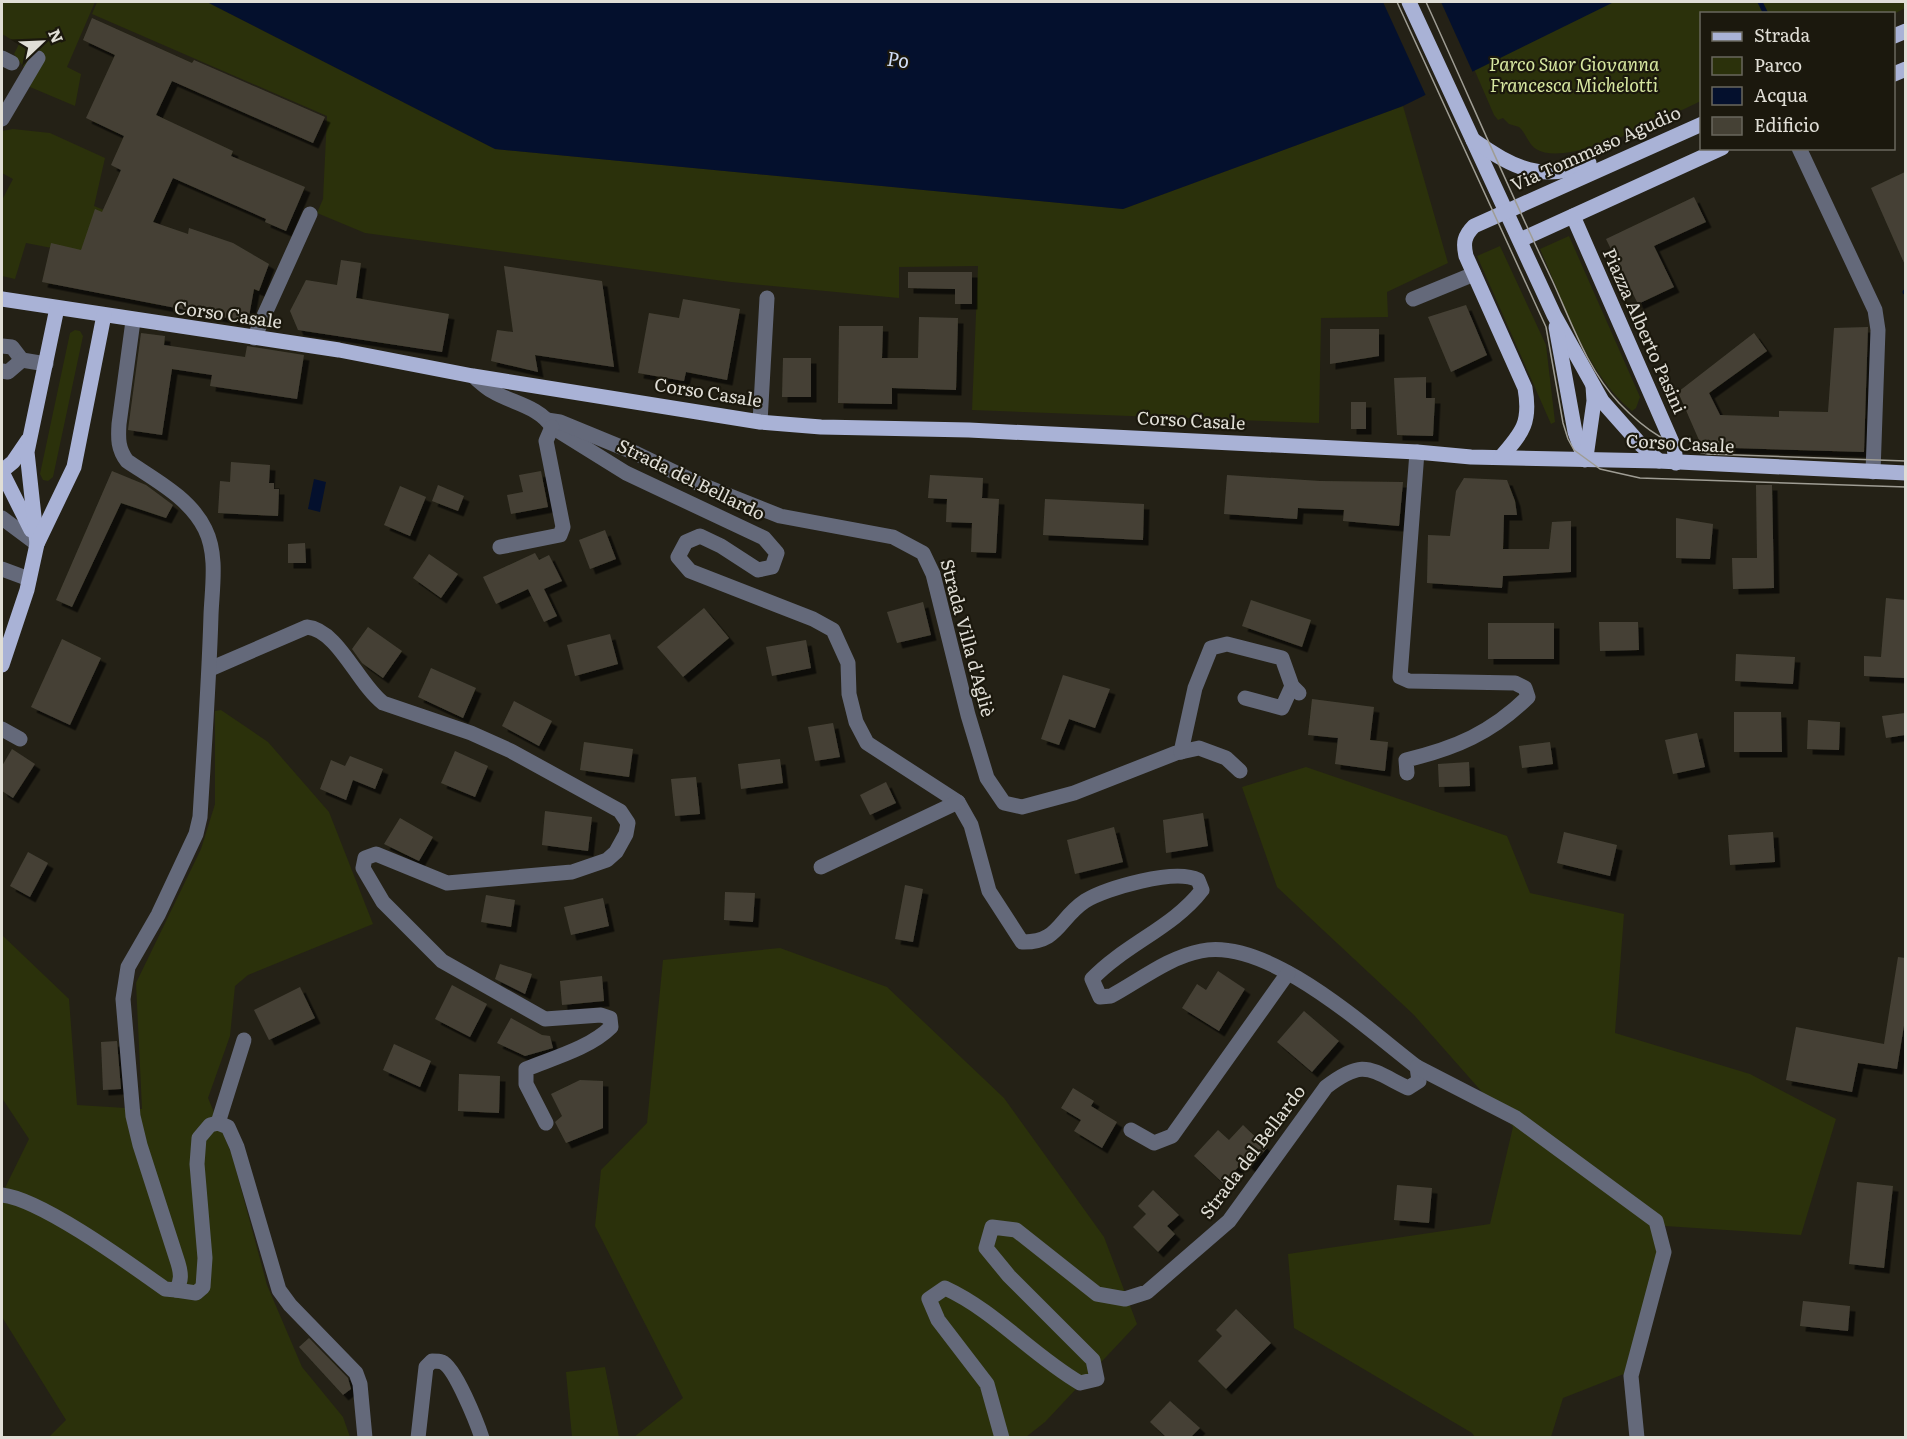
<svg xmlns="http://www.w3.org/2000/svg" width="1907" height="1439" font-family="Literata,serif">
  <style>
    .green { fill: #2b310b }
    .water { fill: #04102d }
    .pier { fill: #242116 }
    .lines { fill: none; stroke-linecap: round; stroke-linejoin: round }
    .stream { stroke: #04102d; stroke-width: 5 }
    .building { fill: #454135; filter: url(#shadow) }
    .minor { stroke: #64697a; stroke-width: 15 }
    .major { stroke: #a9b2d6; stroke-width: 15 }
    .tram { stroke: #9f9d94; stroke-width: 1.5 }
    .labels { text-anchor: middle; stroke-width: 4.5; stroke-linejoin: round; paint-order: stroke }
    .park-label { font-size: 18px; font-style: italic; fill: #d7e7a1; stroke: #1b180d }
    .street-label { font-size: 18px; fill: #e0ded6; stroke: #1b180d }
    .water-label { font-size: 20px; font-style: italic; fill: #d3e0f9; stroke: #1b180d }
  </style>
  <defs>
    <filter id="shadow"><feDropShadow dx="5.5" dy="5.5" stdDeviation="0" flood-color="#0009"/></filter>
  </defs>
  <rect width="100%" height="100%" fill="#242116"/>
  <g class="green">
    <path d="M2,2H95L67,67L81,74L75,106L30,87L29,74L14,54L19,44L2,34Z"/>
    <path d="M97,2H207L495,149L1123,209L1403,106L1448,263L1387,292L1388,317L1321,318L1319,423L972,410L978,266L899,267V298L731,282L365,233L317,213L323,199L327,116L92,14Z"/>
    <path d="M1547,2H1905V8L1894,14H1702L1701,101C1668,116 1568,169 1536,149C1528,144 1526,133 1519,127L1509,124L1503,118L1498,120L1494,115L1468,55Z"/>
    <path d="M13,129L50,133L105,158L94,206L104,210L88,255L26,243L15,279L2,276V200L13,179L2,173V131Z"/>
    <path d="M1569,236L1640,397L1636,408L1632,411C1587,375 1563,300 1540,249Z"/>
    <path d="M1500,246L1546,345L1555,422L1551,424L1477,256Z"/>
    <path d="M75,330L80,331L83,336L53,477L48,481L43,480L40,474L70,333Z"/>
    <path d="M221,710L268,742L329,812L373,924L248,975L235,986L230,1036L208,1098L232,1155L267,1285L302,1367L343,1417L350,1437H49L66,1420L2,1317V1194L29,1139L2,1098V935L69,999L77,1105L142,1109L136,983L201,849L215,804V711Z"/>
    <path d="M1306,767L1507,836L1530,893L1624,914L1615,1033L1750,1074L1836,1119L1801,1235L1665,1226L1624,1374L1563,1398L1551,1437H1475L1472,1433L1294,1328L1288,1254L1490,1224L1513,1127L1414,1015L1277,887L1242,787Z"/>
    <path d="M780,948L887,987L1004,1098L1104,1237L1137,1324L1045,1422L1026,1437H634L683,1398L595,1226L601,1170L647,1123L663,960Z"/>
    <path d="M605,1367L619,1437H572L566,1372Z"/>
  </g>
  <g class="water">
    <path d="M207,2H1614L1403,106L1123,209L495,149Z"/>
    <path d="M314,479L326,482L320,512L308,509Z"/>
  </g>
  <path class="pier" d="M1383,2H1441L1474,75L1427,98Z"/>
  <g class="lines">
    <g class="stream">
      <path d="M1760,2L1766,14"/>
      <path d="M1905,292H1906"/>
    </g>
  </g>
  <g class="building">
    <path d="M92,18L192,63L194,60L325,117L313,143L172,81L156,115L233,151L231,156L305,187L286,231L265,222L266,219L173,178L153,222L188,234L189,228L233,243L269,264L259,291L254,289L248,322L42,282L51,243L81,250L95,209L102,212L121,170L111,165L124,136L86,118L115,55L83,40Z"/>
    <path d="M1905,172V265L1871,188Z"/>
    <path d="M1694,197L1706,222L1654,246L1674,287L1638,304L1606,239Z"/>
    <path d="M341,260L361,263L356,298L449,314L442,352L298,330L290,311L306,280L337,285Z"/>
    <path d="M504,266L602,281L614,367L535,355L538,372L491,361L497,330L513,332Z"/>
    <path d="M908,272H972V304H955V289L908,288Z"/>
    <path d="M683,299L740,309L727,380L686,372L684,381L638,373L649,313L679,318Z"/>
    <path d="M1466,305L1487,355L1451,372L1428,317Z"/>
    <path d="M919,317L958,318L956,390L892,388V404L838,403L839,326H883L882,358H918Z"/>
    <path d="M1868,327L1864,452L1702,447L1678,392L1754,333L1767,351L1709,393L1720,415L1779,417V411L1828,412L1834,328Z"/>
    <path d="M1330,329H1379V356L1330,364Z"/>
    <path d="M141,333L165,336L164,345L245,357L247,346L304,355L297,399L210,386L212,375L172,369L162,435L128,430Z"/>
    <path d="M783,358H811V397H782Z"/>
    <path d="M1426,377V398H1435L1433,436L1397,435L1394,378Z"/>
    <rect x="1351" y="402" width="15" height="27"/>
    <path d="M231,462L270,465L269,483H274V489H279L278,516L218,513L220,481L230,482Z"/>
    <path d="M112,471L146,485L173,505L166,518L121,503L72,607L56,600Z"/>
    <path d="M541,471L548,507L511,514L507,495L523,492L519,475Z"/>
    <path d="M930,475L983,478L982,498L999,499L996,553L971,552L972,523L946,522L947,499L928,498Z"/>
    <path d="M1227,475L1320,481L1403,482L1399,526L1343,521L1344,510L1298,508L1297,519L1224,514Z"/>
    <path d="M1464,478L1507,480L1515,501L1517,515H1504L1503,549H1549L1552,522L1571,521V572L1503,576L1502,588L1427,583L1428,535L1450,536L1456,491Z"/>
    <path d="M438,485L464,496L458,511L432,501Z"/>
    <path d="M1756,485H1772L1774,588L1733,589L1732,558H1757Z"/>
    <path d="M400,486L426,497L410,536L384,525Z"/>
    <path d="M1045,499L1144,504L1143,540L1043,535Z"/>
    <path d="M1676,518L1713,524L1710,559L1676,558Z"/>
    <path d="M605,530L616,559L590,569L579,540Z"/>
    <path d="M305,543L306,563H288V544Z"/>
    <path d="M535,553L539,560L549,555L562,581L544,589L557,616L544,622L528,589L496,604L483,577Z"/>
    <path d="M429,554L458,574L441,598L413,578Z"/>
    <path d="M1886,598L1905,600V678L1864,676V656L1881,657Z"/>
    <path d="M1251,600L1311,620L1302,647L1242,626Z"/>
    <path d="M923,602L931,635L897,643L887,612Z"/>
    <path d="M704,608L729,638L683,677L657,647Z"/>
    <path d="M1599,622H1638L1639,650L1600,651Z"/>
    <rect x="1488" y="623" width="66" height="36"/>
    <path d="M368,627L402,651L383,678L362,663L352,649Z"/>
    <path d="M610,634L618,664L575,676L567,645Z"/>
    <path d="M62,639L101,658L70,725L31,707Z"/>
    <path d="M806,640L811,668L772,676L766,647Z"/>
    <path d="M1736,654L1795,657L1793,684L1735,681Z"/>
    <path d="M431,668L476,688L463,718L418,697Z"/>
    <path d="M1063,675L1110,689L1095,728L1069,719L1059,745L1041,739Z"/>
    <path d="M1312,699L1374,707L1370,740L1388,742L1385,771L1335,764L1338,738L1308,735Z"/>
    <path d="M514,701L552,721L539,746L502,726Z"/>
    <path d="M1734,712H1781L1782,752H1734Z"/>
    <path d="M1905,713V735L1886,738L1882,716Z"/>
    <path d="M1808,720L1840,722L1839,750L1807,749Z"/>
    <path d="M833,723L840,757L815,761L808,727Z"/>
    <path d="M1697,733L1705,767L1673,774L1665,740Z"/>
    <path d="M584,742L633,749L629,777L580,770Z"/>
    <path d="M1550,742L1553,764L1522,768L1519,746Z"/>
    <path d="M12,749L35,764L13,798L2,791V766Z"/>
    <path d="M455,751L488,766L475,797L441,783Z"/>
    <path d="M350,756L383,769L375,789L353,780L346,800L320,789L331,760L345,766Z"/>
    <path d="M780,759L783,783L741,789L738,764Z"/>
    <path d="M1469,762L1470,786L1439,787L1438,764Z"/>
    <path d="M696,777L700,814L675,816L671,779Z"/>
    <path d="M886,782L896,803L870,815L860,795Z"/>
    <path d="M545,811L592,817L588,851L542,845Z"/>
    <path d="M1203,813L1208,846L1166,853L1163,820Z"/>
    <path d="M400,818L433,837L419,861L384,844Z"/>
    <path d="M1114,827L1123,862L1075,874L1067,840Z"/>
    <path d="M1564,832L1617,845L1610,876L1557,863Z"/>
    <path d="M1773,832L1775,862L1730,865L1728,835Z"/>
    <path d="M28,852L48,863L30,897L10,886Z"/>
    <path d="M905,885L923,889L913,942L895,939Z"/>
    <path d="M725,892L755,893L753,922L724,920Z"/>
    <path d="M486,895L515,900L511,927L481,922Z"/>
    <path d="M603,898L609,926L571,935L564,907Z"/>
    <path d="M1898,957L1905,958V1019L1897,1069L1858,1063L1852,1092L1786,1080L1796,1027L1884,1044Z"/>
    <path d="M500,964L532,974L525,994L495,979Z"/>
    <path d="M1218,971L1245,989L1219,1031L1182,1008L1197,984L1206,990Z"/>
    <path d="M602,976L604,1001L562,1005L560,981Z"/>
    <path d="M452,985L487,1004L470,1037L435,1019Z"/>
    <path d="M300,987L315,1018L269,1040L254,1010Z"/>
    <path d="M1304,1011L1339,1041L1312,1072L1277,1042Z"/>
    <path d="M511,1018L542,1035L550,1036L553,1048L525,1056L497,1043Z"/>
    <path d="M117,1041L121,1089L103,1090L101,1042Z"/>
    <path d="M394,1044L431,1061L420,1087L383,1070Z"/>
    <path d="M459,1074L500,1076L499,1113L458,1111Z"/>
    <path d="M580,1080L603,1081V1128L566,1143L555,1122L562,1116L551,1094Z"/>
    <path d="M1073,1088L1094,1101L1091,1106L1117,1122L1102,1148L1074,1131L1081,1120L1061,1108Z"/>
    <path d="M1243,1125L1267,1148L1250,1167L1244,1161L1223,1183L1194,1156L1218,1130L1229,1140Z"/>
    <path d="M1857,1182L1893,1186L1884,1268L1849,1264Z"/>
    <path d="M1397,1185L1432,1188L1429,1223L1394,1220Z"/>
    <path d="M1153,1190L1179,1215L1167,1226L1175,1234L1158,1252L1133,1227L1146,1214L1138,1206Z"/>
    <path d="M1803,1301L1850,1306L1848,1331L1800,1326Z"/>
    <path d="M1236,1309L1271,1343L1226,1389L1198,1361L1222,1336L1216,1330Z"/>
    <path d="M309,1338L348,1378L351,1389L343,1395L299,1347Z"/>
    <path d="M1170,1401L1200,1428L1191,1437H1166L1150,1422Z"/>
  </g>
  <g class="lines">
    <g class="minor">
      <path d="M2,58L12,63"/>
      <path d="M2,119L38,58"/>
      <path d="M1799,148L1875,310L1878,330L1873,472"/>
      <path d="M1413,299L1474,274"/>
      <path d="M254,338L310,214"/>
      <path d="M2,346L12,347L22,360L46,364"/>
      <path d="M2,371L8,372L22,360"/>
      <path d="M473,376C479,381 485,387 492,391C511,403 539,406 552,427L626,473L764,538L777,553L772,567L758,570L721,546L700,536L686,542L678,557L690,571L813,619L833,630L848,663L849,694L856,722L867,743L958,802L971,825L989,891L1022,942C1059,943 1058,919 1085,901C1107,888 1175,868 1198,880L1202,890C1174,927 1124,945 1092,979L1100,997L1111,996C1139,981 1169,957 1201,951C1268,937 1366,1028 1417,1067L1419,1081L1408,1088C1369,1069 1364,1058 1326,1087L1229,1221L1147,1292L1125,1299L1097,1294L1016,1230L992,1227L986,1248L1009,1276L1093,1360L1097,1379L1080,1383C1032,1355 995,1311 945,1288L929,1299L938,1320L987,1384L1002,1438"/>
      <path d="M547,420L560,422L633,452L697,483L780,516L893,537L923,553L933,574L968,715L987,778L1004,803L1022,807L1074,793L1176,753L1199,748L1226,758L1240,771"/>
      <path d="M760,422L767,298"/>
      <path d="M2,518L37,544"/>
      <path d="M500,547L560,535L563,527L546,441L552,427"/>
      <path d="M2,569L29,579"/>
      <path d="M210,669L307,627C338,630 358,684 383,703L471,733L511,751L620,811L628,823L626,834L616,852L607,860L572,872L447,883L376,854L365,858L363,868L383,902L442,961L545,1019L601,1015L610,1018L611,1027C590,1048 553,1058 526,1069V1084L546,1123"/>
      <path d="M1245,698L1282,708L1292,686"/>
      <path d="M2,729L20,739"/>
      <path d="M1181,752L1195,688L1211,648L1227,644L1282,658L1292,686L1299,693"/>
      <path d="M1407,773L1406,760C1456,748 1491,733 1528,697L1525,688L1515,683L1409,681L1400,677L1417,452"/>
      <path d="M821,867L958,802"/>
      <path d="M1417,1067L1516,1118L1656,1221L1664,1252L1631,1376L1637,1438"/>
      <path d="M218,1123L244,1040"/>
      <path d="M1131,1130L1154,1143L1172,1136L1288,973"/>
      <path d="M2,1195C41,1199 130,1264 165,1289L176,1290C182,1281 181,1273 178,1263L140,1145L133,1116L123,999L128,967L158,915L196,834L200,817C204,750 209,683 211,615C212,588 218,555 205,529C190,498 155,480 127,461C118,449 118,439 119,424L133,321"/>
      <path d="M176,1290L196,1293L203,1287L205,1258L197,1164L199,1138L210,1125L218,1123L228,1127L237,1147L279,1290L290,1305L356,1373L360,1384L365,1438"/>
      <path d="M418,1438L426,1367L432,1361C435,1361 439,1361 442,1362C455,1367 477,1423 482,1438"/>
    </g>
    <g class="major">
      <path d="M1409,2L1554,315L1602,401L1641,445L1659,461"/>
      <path d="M1894,36L1906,31"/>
      <path d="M1894,74L1906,69"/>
      <path d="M1473,140C1514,168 1541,183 1589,163"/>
      <path d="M1573,216L1674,447L1676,463"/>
      <path d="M1520,240L1722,148"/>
      <path d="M2,299L339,350L473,376L760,422L821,427L969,430L1417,452L1471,457L1659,461L1906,473"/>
      <path d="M1556,327L1575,432L1585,460"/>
      <path d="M1501,457C1523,432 1531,422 1525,388L1466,256C1463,243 1464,236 1474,226L1702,124"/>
      <path d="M1586,457L1594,401L1593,386"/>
      <path d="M2,471L13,462L28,440"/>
      <path d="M2,472L31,530"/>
      <path d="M37,544L27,452L57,308"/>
      <path d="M2,665L27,590L37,544L74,467L104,315"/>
    </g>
    <g class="tram">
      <path d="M1397,2L1546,327L1563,423L1568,439L1574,450L1600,469L1640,478L1906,487"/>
      <path d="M1426,2C1468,94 1508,188 1552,280C1571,321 1587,369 1619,403C1645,430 1671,448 1708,454L1906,461"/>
    </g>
  </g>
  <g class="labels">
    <g class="park-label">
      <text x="1574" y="71">Parco Suor Giovanna<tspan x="1574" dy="21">Francesca Michelotti</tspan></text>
    </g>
    <g class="street-label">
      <text transform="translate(1596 149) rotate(-24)" y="6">Via Tommaso Agudio</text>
      <text transform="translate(228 315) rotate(8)" y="6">Corso Casale</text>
      <text transform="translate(1644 331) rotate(66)" y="6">Piazza Alberto Pasini</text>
      <text transform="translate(708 393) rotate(9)" y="6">Corso Casale</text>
      <text transform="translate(1191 421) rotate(3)" y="6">Corso Casale</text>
      <text transform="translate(1680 444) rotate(3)" y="6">Corso Casale</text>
      <text transform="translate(691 480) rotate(26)" y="6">Strada del Bellardo</text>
      <text transform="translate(967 638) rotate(75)" y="6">Strada Villa d'Agliè</text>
      <text transform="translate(1253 1152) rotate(-53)" y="6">Strada del Bellardo</text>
    </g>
    <g class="water-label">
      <text transform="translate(898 60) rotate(7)" y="7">Po</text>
    </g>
  </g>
  <rect width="1907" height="1439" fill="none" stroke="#e0ded6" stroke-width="6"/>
  <rect x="1700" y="12" width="195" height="138" fill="#1b180d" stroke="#6a675d" stroke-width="1.5"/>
  <rect x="1712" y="32" width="30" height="9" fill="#a9b2d6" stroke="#6a675d" stroke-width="1.5"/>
  <text x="1754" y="42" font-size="18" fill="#e0ded6">Strada</text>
  <rect x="1712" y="57" width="30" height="18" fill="#2b310b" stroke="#6a675d" stroke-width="1.5"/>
  <text x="1754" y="72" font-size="18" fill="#e0ded6">Parco</text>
  <rect x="1712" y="87" width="30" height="18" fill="#04102d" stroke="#6a675d" stroke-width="1.5"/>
  <text x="1754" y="102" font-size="18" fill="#e0ded6">Acqua</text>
  <rect x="1712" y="117" width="30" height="18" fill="#454135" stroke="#6a675d" stroke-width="1.5"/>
  <text x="1754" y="132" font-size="18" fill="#e0ded6">Edificio</text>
  <g transform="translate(42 42) rotate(67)" stroke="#1b180d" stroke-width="4.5" paint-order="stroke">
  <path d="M0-4.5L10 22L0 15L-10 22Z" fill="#e0ded6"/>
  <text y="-9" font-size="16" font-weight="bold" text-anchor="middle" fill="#e0ded6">N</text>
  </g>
</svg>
